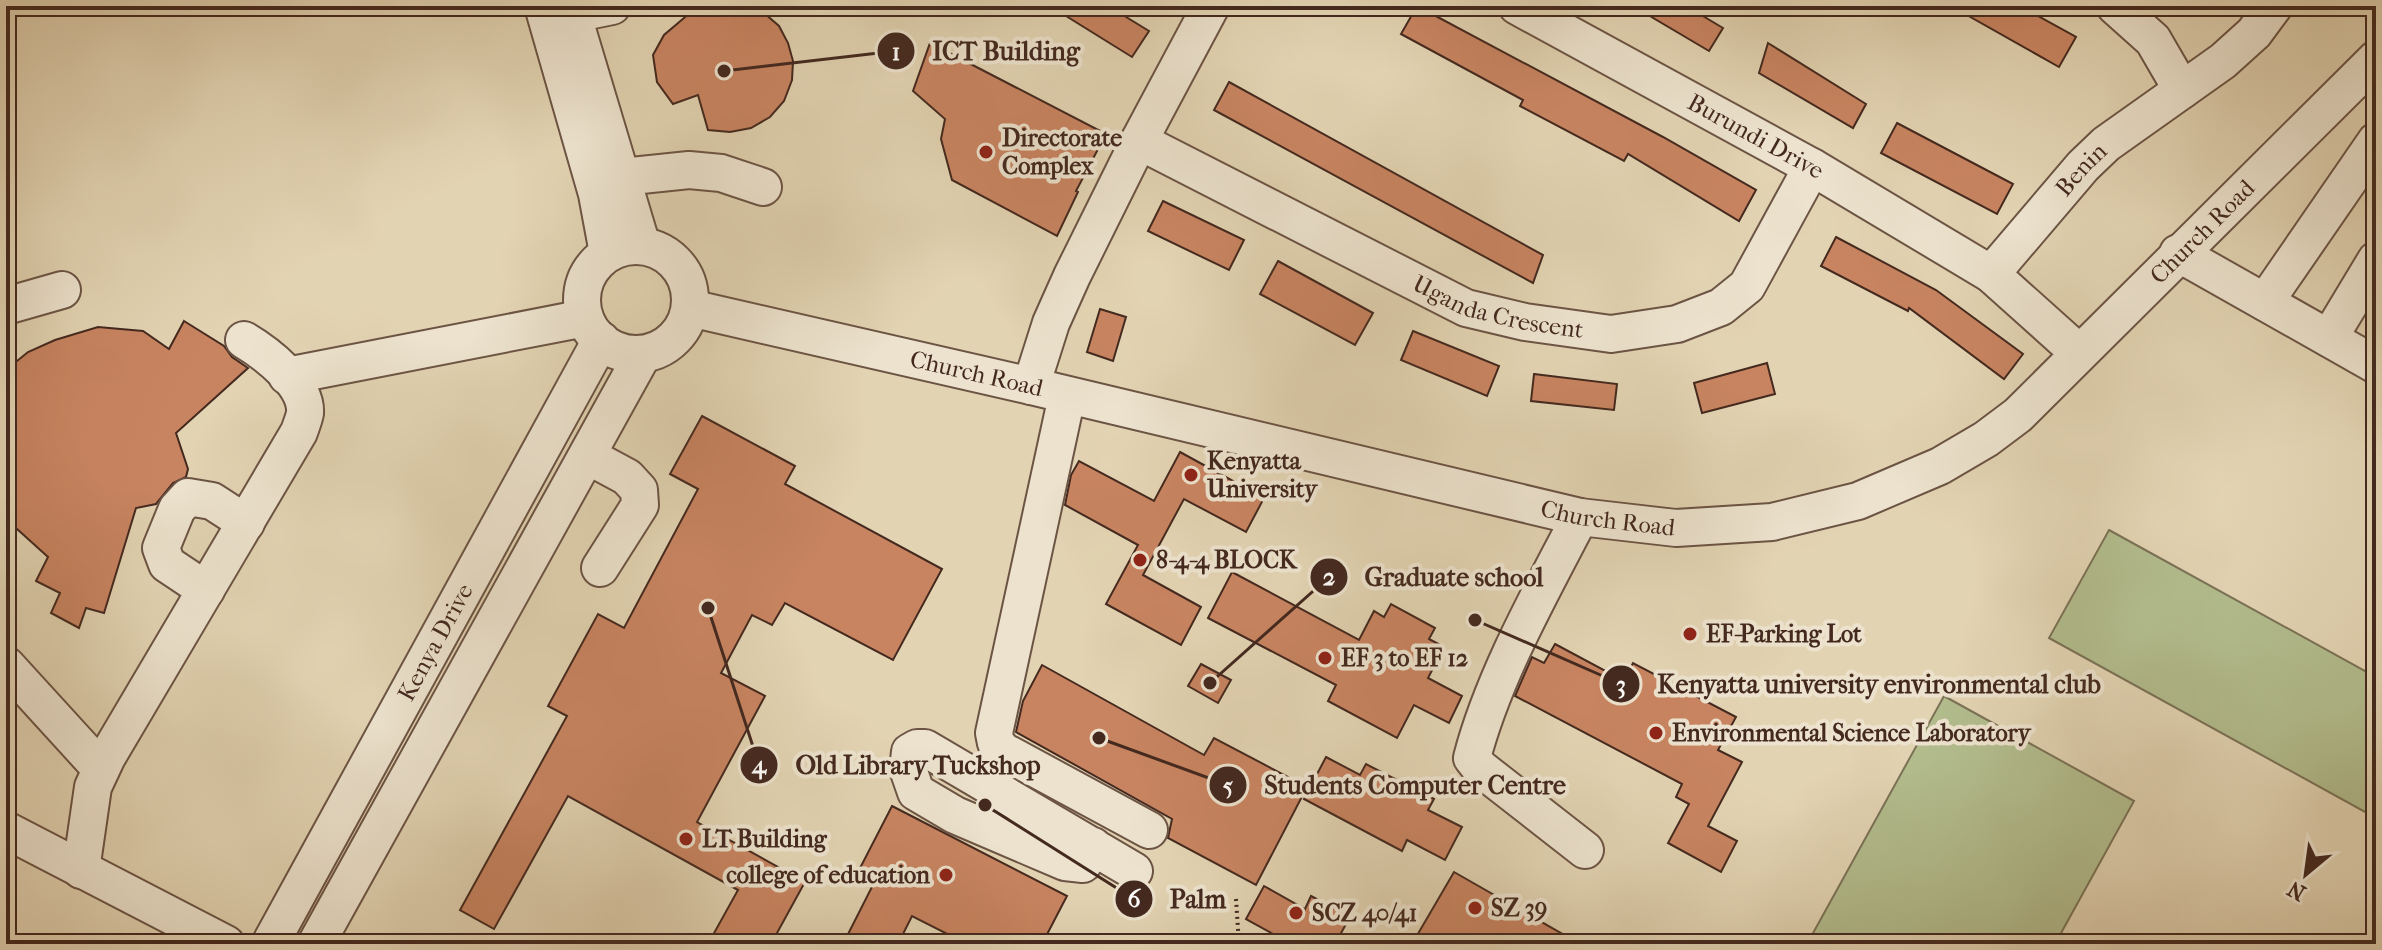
<svg xmlns="http://www.w3.org/2000/svg" width="2382" height="950" font-family="'IM FELL French Canon',serif">
  <style>
    .green { fill: #b2bc8d; stroke: #7b7256; stroke-width: 2 }
    .building { fill: #c88461; stroke: #44291f; stroke-width: 2 }
    .lines { fill: none; stroke-linecap: round; stroke-linejoin: round }
    .minor-casing { stroke: #6c5444; stroke-width: 40 }
    .path { stroke: #44291f; stroke-width: 4; stroke-dasharray: 2 4; stroke-linecap: butt }
    .minor { stroke: #ece2cd; stroke-width: 36 }
    .poi-dot { fill: #8f2418; stroke: #ece2cd; stroke-width: 3 }
    .labels { text-anchor: middle; stroke-width: 8; stroke-linejoin: round; paint-order: stroke }
    .street-label { font-size: 24px; fill: #44291f; stroke: #ece2cd }
    .poi-label { font-size: 24px; font-weight: bold; fill: #44291f; stroke: #ece2cd; text-anchor: start }
    .leader { fill: none; stroke: #44291f; stroke-width: 3 }
    .callout-dot { fill: #44291f; stroke: #ece2cd; stroke-width: 3 }
    .mark-label { font-size: 24px; text-anchor: middle; font-weight: bold; fill: #fff }
    .callout-label { font-size: 26px; text-anchor: middle; font-weight: bold; fill: #44291f; stroke: #ece2cd; stroke-width: 8; stroke-linejoin: round; paint-order: stroke }
  </style>
  <rect width="100%" height="100%" fill="#e2d3b2"/>
  <filter id="stains"><feTurbulence type="fractalNoise" baseFrequency=".0025" numOctaves="4"/><feColorMatrix values="0 0 0 0 .2 0 0 0 0 .09 0 0 0 0 .02 0 0 0 .5 -.17"/></filter>
  <radialGradient id="worn" r=".72"><stop offset=".6" stop-color="#630" stop-opacity="0"/><stop offset="1" stop-color="#630" stop-opacity=".3"/></radialGradient>
  <g class="green">
    <path d="M2109,530L2376,677V818L2049,638Z"/>
    <path d="M1944,696L2134,801L2055,944H1807Z"/>
  </g>
  <g class="building">
    <path d="M704,6H731L738,14L764,13L779,26L788,43L793,61L792,80L784,101L770,117L751,128L730,132L708,130L698,95L673,104L657,82L653,55L664,35L691,12Z"/>
    <path d="M1050,6H1108L1149,31L1132,57Z"/>
    <path d="M1417,6L1663,137L1756,190L1739,221L1628,154L1624,161L1520,106L1523,100L1401,34Z"/>
    <path d="M1633,6H1686L1723,28L1709,51Z"/>
    <path d="M1951,6H2020L2076,37L2059,67Z"/>
    <path d="M930,43L1106,134L1076,191L1078,192L1057,236L952,180L941,139L945,119L913,91Z"/>
    <path d="M1768,43L1866,104L1853,128L1759,73Z"/>
    <path d="M1229,82L1543,255L1533,283L1214,110Z"/>
    <path d="M1897,123L2013,184L1997,214L1881,153Z"/>
    <path d="M1163,201L1244,240L1229,270L1148,231Z"/>
    <path d="M1836,237L1936,290L2023,354L2004,379L1909,308L1908,311L1821,266Z"/>
    <path d="M1278,261L1373,313L1355,345L1260,294Z"/>
    <path d="M1100,309L1126,317L1113,361L1087,352Z"/>
    <path d="M184,321L224,346L232,357L248,368L176,433L188,469L186,477L173,483L156,504L136,508L104,613L86,608L79,628L51,613L60,593L36,581L48,557L6,519V370L28,352L55,340L98,327L143,331L169,349Z"/>
    <path d="M1413,331L1499,366L1487,396L1401,360Z"/>
    <path d="M1767,363L1775,394L1702,413L1694,383Z"/>
    <path d="M1534,374L1617,384L1614,410L1531,401Z"/>
    <path d="M702,416L795,466L785,484L942,569L893,660L785,603L772,625L752,615L721,673L765,696L697,822L805,882L771,944H708L738,890L568,796L494,929L460,910L567,716L548,706L598,614L624,628L698,489L670,474Z"/>
    <path d="M1180,452L1264,498L1246,532L1184,499L1143,575L1201,607L1181,645L1106,604L1138,545L1065,505L1071,475L1079,461L1154,501Z"/>
    <path d="M1232,572L1359,640L1374,611L1384,617L1391,604L1435,628L1429,639L1444,647L1428,678L1462,696L1449,723L1414,705L1397,738L1328,701L1336,685L1208,618Z"/>
    <path d="M1555,644L1624,681L1633,663L1736,717L1718,750L1742,762L1708,826L1737,841L1721,872L1668,843L1689,804L1676,797L1682,784L1515,696L1532,657L1544,663Z"/>
    <path d="M1201,664L1231,680L1218,703L1188,686Z"/>
    <path d="M1042,665L1204,755L1214,738L1307,787L1256,885L1168,838L1172,819L1016,732L1023,701Z"/>
    <path d="M1326,757L1360,775L1366,764L1434,799L1428,810L1462,827L1445,860L1407,840L1402,851L1304,799Z"/>
    <path d="M892,806L1067,896L1042,944H967L912,916L898,944H843L876,879L859,870Z"/>
    <path d="M1454,872L1580,944H1412Z"/>
    <path d="M1264,886L1305,909L1311,896L1350,917L1335,944H1291L1246,919Z"/>
  </g>
  <g class="lines">
    <g class="minor-casing">
      <g id="minor">
        <path d="M543,6L597,194L608,253"/>
        <path d="M570,6L642,246"/>
        <path id="s1" d="M1517,6L1812,167L1991,274L2079,353"/>
        <path d="M2115,6L2153,40L2182,90"/>
        <path d="M573,14L612,6"/>
        <path id="s2" d="M1139,141L1466,308L1525,322L1611,334L1677,324L1721,307L1747,286L1812,167"/>
        <path d="M622,177L689,170L721,173L763,187"/>
        <circle cx="636" cy="300" r="54"/>
        <path d="M2178,253L2376,365"/>
        <path id="s3" d="M1991,274L2083,166L2106,144L2223,61L2254,33L2274,6"/>
        <path d="M2265,302L2376,141"/>
        <path d="M6,306L62,290"/>
        <path id="s4" d="M690,308L1031,386L1580,517L1676,528L1772,522L1858,501L1940,466L1986,439L2018,415L2376,59"/>
        <path d="M2329,338L2376,260"/>
        <path d="M287,376L585,318"/>
        <path d="M1031,386L1051,323L1072,276L1139,141L1211,6"/>
        <path d="M1067,396L994,733L996,743L1003,751L1149,830"/>
        <path d="M588,456L627,477L639,490L640,505L600,568"/>
        <path d="M1580,517C1541,592 1493,677 1472,758L1480,768L1585,850"/>
        <path d="M206,590L167,564L161,548L177,509L188,497L212,501L246,523"/>
        <path d="M6,665L101,769"/>
        <path d="M6,830L226,944"/>
        <path d="M1093,846L1083,864L1065,862L955,815L916,792L908,769L910,752L917,748H925C995,789 1064,830 1134,871"/>
        <path d="M81,870L93,787L107,757L299,432C301,426 304,419 305,413C307,384 266,353 244,340"/>
        <path id="s5" d="M270,944L601,340"/>
        <path d="M316,944L643,354"/>
      </g>
    </g>
    <path class="path" d="M1236,899L1239,944"/>
    <use href="#minor" class="minor"/>
  </g>
  <g class="poi-dot">
    <circle cx="986" cy="152" r="8"/>
    <circle cx="1191" cy="475" r="8"/>
    <circle cx="1140" cy="560" r="8"/>
    <circle cx="1690" cy="634" r="8"/>
    <circle cx="1325" cy="658" r="8"/>
    <circle cx="1656" cy="733" r="8"/>
    <circle cx="686" cy="839" r="8"/>
    <circle cx="946" cy="875" r="8"/>
    <circle cx="1475" cy="908" r="8"/>
    <circle cx="1296" cy="913" r="8"/>
  </g>
  <g class="labels">
    <g class="street-label">
      <text dy="8" stroke="none"><textPath href="#s1" startOffset="272">Burundi Drive</textPath></text>
      <text dy="8" stroke="none"><textPath href="#s3" startOffset="138">Benin</textPath></text>
      <text dy="8" stroke="none"><textPath href="#s4" startOffset="1638">Church Road</textPath></text>
      <text dy="8" stroke="none"><textPath href="#s2" startOffset="398">Uganda Crescent</textPath></text>
      <text dy="8" stroke="none"><textPath href="#s4" startOffset="294">Church Road</textPath></text>
      <text dy="8" stroke="none"><textPath href="#s4" startOffset="942">Church Road</textPath></text>
      <text dy="8" stroke="none"><textPath href="#s5" startOffset="344">Kenya Drive</textPath></text>
    </g>
    <g class="poi-label">
      <text x="1002" y="146">Directorate<tspan x="1002" dy="28">Complex</tspan></text>
      <text x="1207" y="469">Kenyatta<tspan x="1207" dy="28">University</tspan></text>
      <text x="1156" y="568">8-4-4 BLOCK</text>
      <text x="1706" y="642">EF-Parking Lot</text>
      <text x="1341" y="666">EF 3 to EF 12</text>
      <text x="1672" y="741">Environmental Science Laboratory</text>
      <text x="702" y="847">LT Building</text>
      <text x="930" y="883" text-anchor="end">college of education</text>
      <text x="1491" y="916">SZ 39</text>
      <text x="1312" y="921">SCZ 40/41</text>
    </g>
  </g>
  <path class="leader" d="M724 71L896 51M1210 683L1329 577M1475 620L1621 684M708 608L759 765M1099 738L1228 785M985 805L1134 899"/>
  <g class="callout-dot">
    <circle cx="724" cy="71" r="8"/>
    <circle cx="1210" cy="683" r="8"/>
    <circle cx="1475" cy="620" r="8"/>
    <circle cx="708" cy="608" r="8"/>
    <circle cx="1099" cy="738" r="8"/>
    <circle cx="985" cy="805" r="8"/>
    <circle cx="896" cy="51" r="20"/>
    <circle cx="1329" cy="577" r="20"/>
    <circle cx="1621" cy="684" r="20"/>
    <circle cx="759" cy="765" r="20"/>
    <circle cx="1228" cy="785" r="20"/>
    <circle cx="1134" cy="899" r="20"/>
  </g>
  <g class="mark-label">
    <text x="896" y="60">1</text>
    <text x="1329" y="585">2</text>
    <text x="1621" y="693">3</text>
    <text x="759" y="773">4</text>
    <text x="1228" y="794">5</text>
    <text x="1134" y="907">6</text>
  </g>
  <g class="callout-label">
    <text x="1006" y="60">ICT Building</text>
    <text x="1454" y="586">Graduate school</text>
    <text x="1879" y="693">Kenyatta university environmental club</text>
    <text x="918" y="774">Old Library Tuckshop</text>
    <text x="1415" y="794">Students Computer Centre</text>
    <text x="1198" y="908">Palm</text>
  </g>
  <rect width="2382" height="950" fill="none" stroke="#e2d3b2" stroke-width="32"/>
  <rect x="8" y="8" width="2366" height="934" fill="none" stroke="#44291f" stroke-width="4"/>
  <rect x="16" y="16" width="2350" height="918" fill="none" stroke="#44291f" stroke-width="2"/>
  <g transform="translate(2306 874) rotate(209)" stroke="#ece2cd" stroke-width="6" paint-order="stroke">
  <path d="M0-6L14 30L0 20L-14 30Z" fill="#44291f"/>
  <text y="-12" font-size="22" font-weight="bold" text-anchor="middle" fill="#44291f">N</text>
  </g>
  <rect width="100%" height="100%" filter="url(#stains)"/>
  <rect width="100%" height="100%" fill="url(#worn)"/>
</svg>
